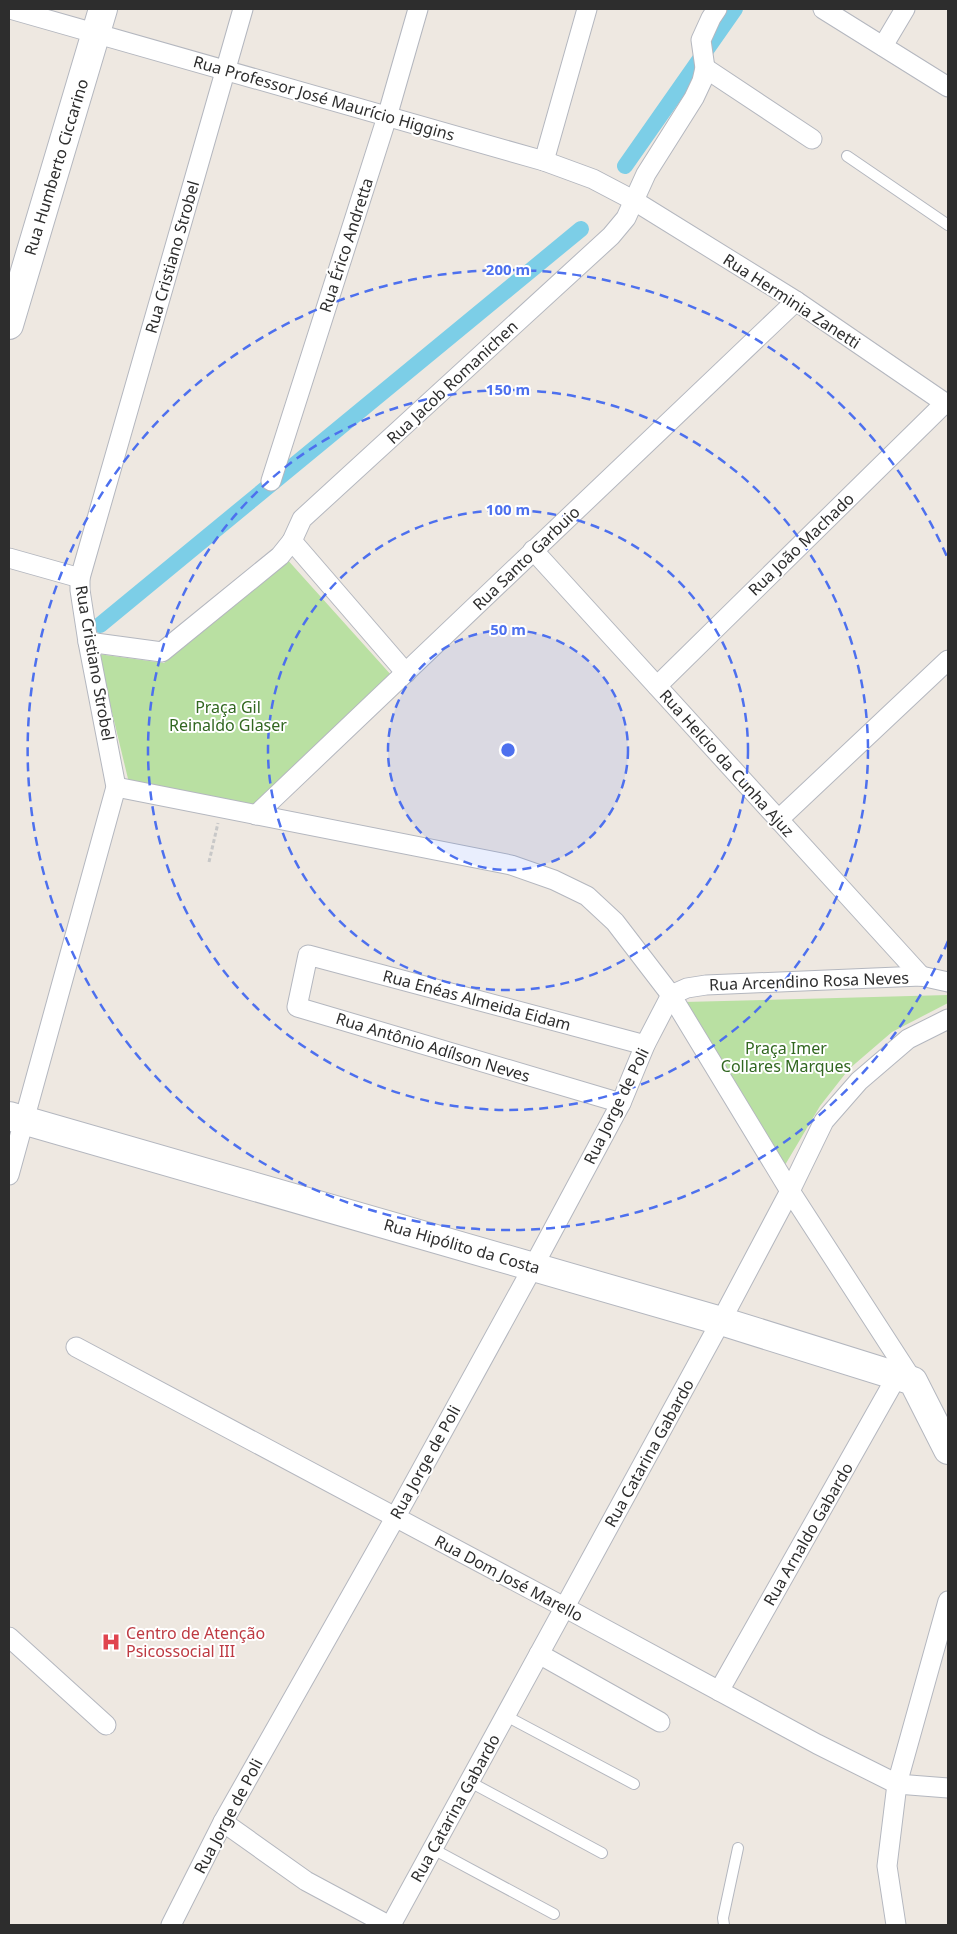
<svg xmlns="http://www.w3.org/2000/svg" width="957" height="1934" font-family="'Noto Sans',sans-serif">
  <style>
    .green { fill: #b9e0a2 }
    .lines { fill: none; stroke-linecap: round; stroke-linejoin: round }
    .canal { stroke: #7ccee7; stroke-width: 16 }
    .lane-casing { stroke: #b4b7bf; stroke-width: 12 }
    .street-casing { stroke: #b4b7bf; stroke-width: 21 }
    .secondary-casing { stroke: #b4b7bf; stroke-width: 30 }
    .path { stroke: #c8c8c8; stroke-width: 3; stroke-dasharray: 4 2.5; stroke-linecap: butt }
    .lane { stroke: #fff; stroke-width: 10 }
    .street { stroke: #fff; stroke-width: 19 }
    .secondary { stroke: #fff; stroke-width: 28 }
    .ring { fill: none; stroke: #4d70ee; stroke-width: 2.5; stroke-dasharray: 9 6 }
    .labels { text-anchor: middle; stroke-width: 4; stroke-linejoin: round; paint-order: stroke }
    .street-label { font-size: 16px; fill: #2d2d2d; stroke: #fff }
    .park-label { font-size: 16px; fill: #316720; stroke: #fff }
    .health-label { font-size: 16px; fill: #be3a42; stroke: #fff; text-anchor: start }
    .centre { fill: #4d70ee; stroke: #fff; stroke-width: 2.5 }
    .ring-label { font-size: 15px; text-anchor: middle; font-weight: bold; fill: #4d70ee; stroke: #fff; stroke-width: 4; stroke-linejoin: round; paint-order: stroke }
  </style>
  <rect width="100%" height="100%" fill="#eee8e1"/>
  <g class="green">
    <path d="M285,557L392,676L254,805L129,783L98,654L164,663Z"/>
    <path d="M948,995V1003L892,1032L849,1069L820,1106L785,1165L684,1002Z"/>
  </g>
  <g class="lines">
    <g class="canal">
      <path d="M625,166L735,9"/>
      <path d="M100,625L581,229"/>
    </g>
    <g class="lane-casing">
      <g id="lane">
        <path d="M847,156L948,225"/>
        <path d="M506,1716L634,1784"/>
        <path d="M470,1782L602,1853"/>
        <path d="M433,1849L554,1914"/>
        <path d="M724,1925L723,1918L738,1848"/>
      </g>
    </g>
    <g class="street-casing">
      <g id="street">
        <path d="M10,9L544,161L593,179L633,200L796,301L948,405"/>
        <path d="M823,9L948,87"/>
        <path d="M883,46L905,9"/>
        <path d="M705,68L812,139"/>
        <path d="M544,161L587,9"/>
        <path d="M271,481L387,117L418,9"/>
        <path d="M292,541L406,673"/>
        <path d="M533,550L921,976"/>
        <path d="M9,558L80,578"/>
        <path d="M88,642L162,652L280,556L292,541L302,519L611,236L626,218L646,174L694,98L702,81L705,68L701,40L711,18L717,9"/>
        <path d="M657,686L945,403"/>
        <path d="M116,787L511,865L554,880L587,896L615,922L671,995L790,1191L913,1381"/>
        <path d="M256,815L796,301"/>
        <path d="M778,820L948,660"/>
        <path d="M621,1103L297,1007L308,955L645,1045"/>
        <path d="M9,1175L116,787L88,642L80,590V578L243,9"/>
        <path d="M76,1347L564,1607L817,1744L897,1784L948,1788"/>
        <path d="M9,1637L106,1725"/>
        <path d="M539,1654L660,1722"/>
        <path d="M719,1691L897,1376"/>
        <path d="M223,1822L306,1881L388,1925"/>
        <path d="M171,1925L223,1822L395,1518L533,1267L621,1103L645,1045L671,995L687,988L706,985L921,976L948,982"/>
        <path d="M391,1925L721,1321L790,1191L824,1121L859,1081L908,1039L948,1019"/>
        <path d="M896,1925L887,1866L897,1784L948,1601"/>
      </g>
    </g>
    <g class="secondary-casing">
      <g id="secondary">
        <path d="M9,325L103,9"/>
        <path d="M9,1116L721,1321L913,1381L948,1450"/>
      </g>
    </g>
    <path class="path" d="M209,862L218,823"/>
    <use href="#lane" class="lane"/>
    <use href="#street" class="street"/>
    <use href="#secondary" class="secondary"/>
  </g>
  <circle cx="508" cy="750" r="120" fill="#4d70ee" fill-opacity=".12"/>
  <g class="ring">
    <circle cx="508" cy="750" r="120"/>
    <circle cx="508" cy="750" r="240"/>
    <circle cx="508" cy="750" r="360"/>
    <path d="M948 941A480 480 0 1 1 948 559"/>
  </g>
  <defs>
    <g id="hospital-bare" transform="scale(1.5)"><path d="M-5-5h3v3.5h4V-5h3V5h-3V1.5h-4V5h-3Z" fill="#e0444e" stroke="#fff" stroke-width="2.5" paint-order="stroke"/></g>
  </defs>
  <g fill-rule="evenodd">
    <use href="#hospital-bare" x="111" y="1642"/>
  </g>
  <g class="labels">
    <g class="street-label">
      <text transform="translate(324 98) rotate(16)" y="6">Rua Professor José Maurício Higgins</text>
      <text transform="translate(56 167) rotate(-73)" y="6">Rua Humberto Ciccarino</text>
      <text transform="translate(346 245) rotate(-72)" y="6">Rua Érico Andretta</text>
      <text transform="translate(172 257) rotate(-74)" y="6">Rua Cristiano Strobel</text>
      <text transform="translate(792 301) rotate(33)" y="6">Rua Herminia Zanetti</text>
      <text transform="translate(452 382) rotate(-43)" y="6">Rua Jacob Romanichen</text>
      <text transform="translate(801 544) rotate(-44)" y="6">Rua João Machado</text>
      <text transform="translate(526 558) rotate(-44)" y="6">Rua Santo Garbuio</text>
      <text transform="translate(95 663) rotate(80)" y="6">Rua Cristiano Strobel</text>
      <text transform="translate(727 763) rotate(48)" y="6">Rua Helcio da Cunha Ajuz</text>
      <text transform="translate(809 981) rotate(-2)" y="6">Rua Arcendino Rosa Neves</text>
      <text transform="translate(477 1000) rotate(15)" y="6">Rua Enéas Almeida Eidam</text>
      <text transform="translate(433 1047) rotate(17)" y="6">Rua Antônio Adílson Neves</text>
      <text transform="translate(616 1106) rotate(-64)" y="6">Rua Jorge de Poli</text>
      <text transform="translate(462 1246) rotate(16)" y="6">Rua Hipólito da Costa</text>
      <text transform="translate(649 1453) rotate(-61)" y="6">Rua Catarina Gabardo</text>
      <text transform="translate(425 1462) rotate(-61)" y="6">Rua Jorge de Poli</text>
      <text transform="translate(808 1534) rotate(-60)" y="6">Rua Arnaldo Gabardo</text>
      <text transform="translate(509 1578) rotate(28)" y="6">Rua Dom José Marello</text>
      <text transform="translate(455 1808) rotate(-61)" y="6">Rua Catarina Gabardo</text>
      <text transform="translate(228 1816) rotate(-62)" y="6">Rua Jorge de Poli</text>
    </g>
    <g class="park-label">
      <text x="228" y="713">Praça Gil<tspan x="228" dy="18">Reinaldo Glaser</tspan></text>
      <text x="786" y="1054">Praça Imer<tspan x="786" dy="18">Collares Marques</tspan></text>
    </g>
    <g class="health-label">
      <text x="126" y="1639">Centro de Atenção<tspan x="126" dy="18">Psicossocial III</tspan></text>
    </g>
  </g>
  <circle cx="508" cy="750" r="8" class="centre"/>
  <g class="ring-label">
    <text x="508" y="275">200 m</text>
    <text x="508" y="395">150 m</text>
    <text x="508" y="515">100 m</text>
    <text x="508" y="635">50 m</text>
  </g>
  <rect width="957" height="1934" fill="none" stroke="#2d2d2d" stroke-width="20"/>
</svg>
